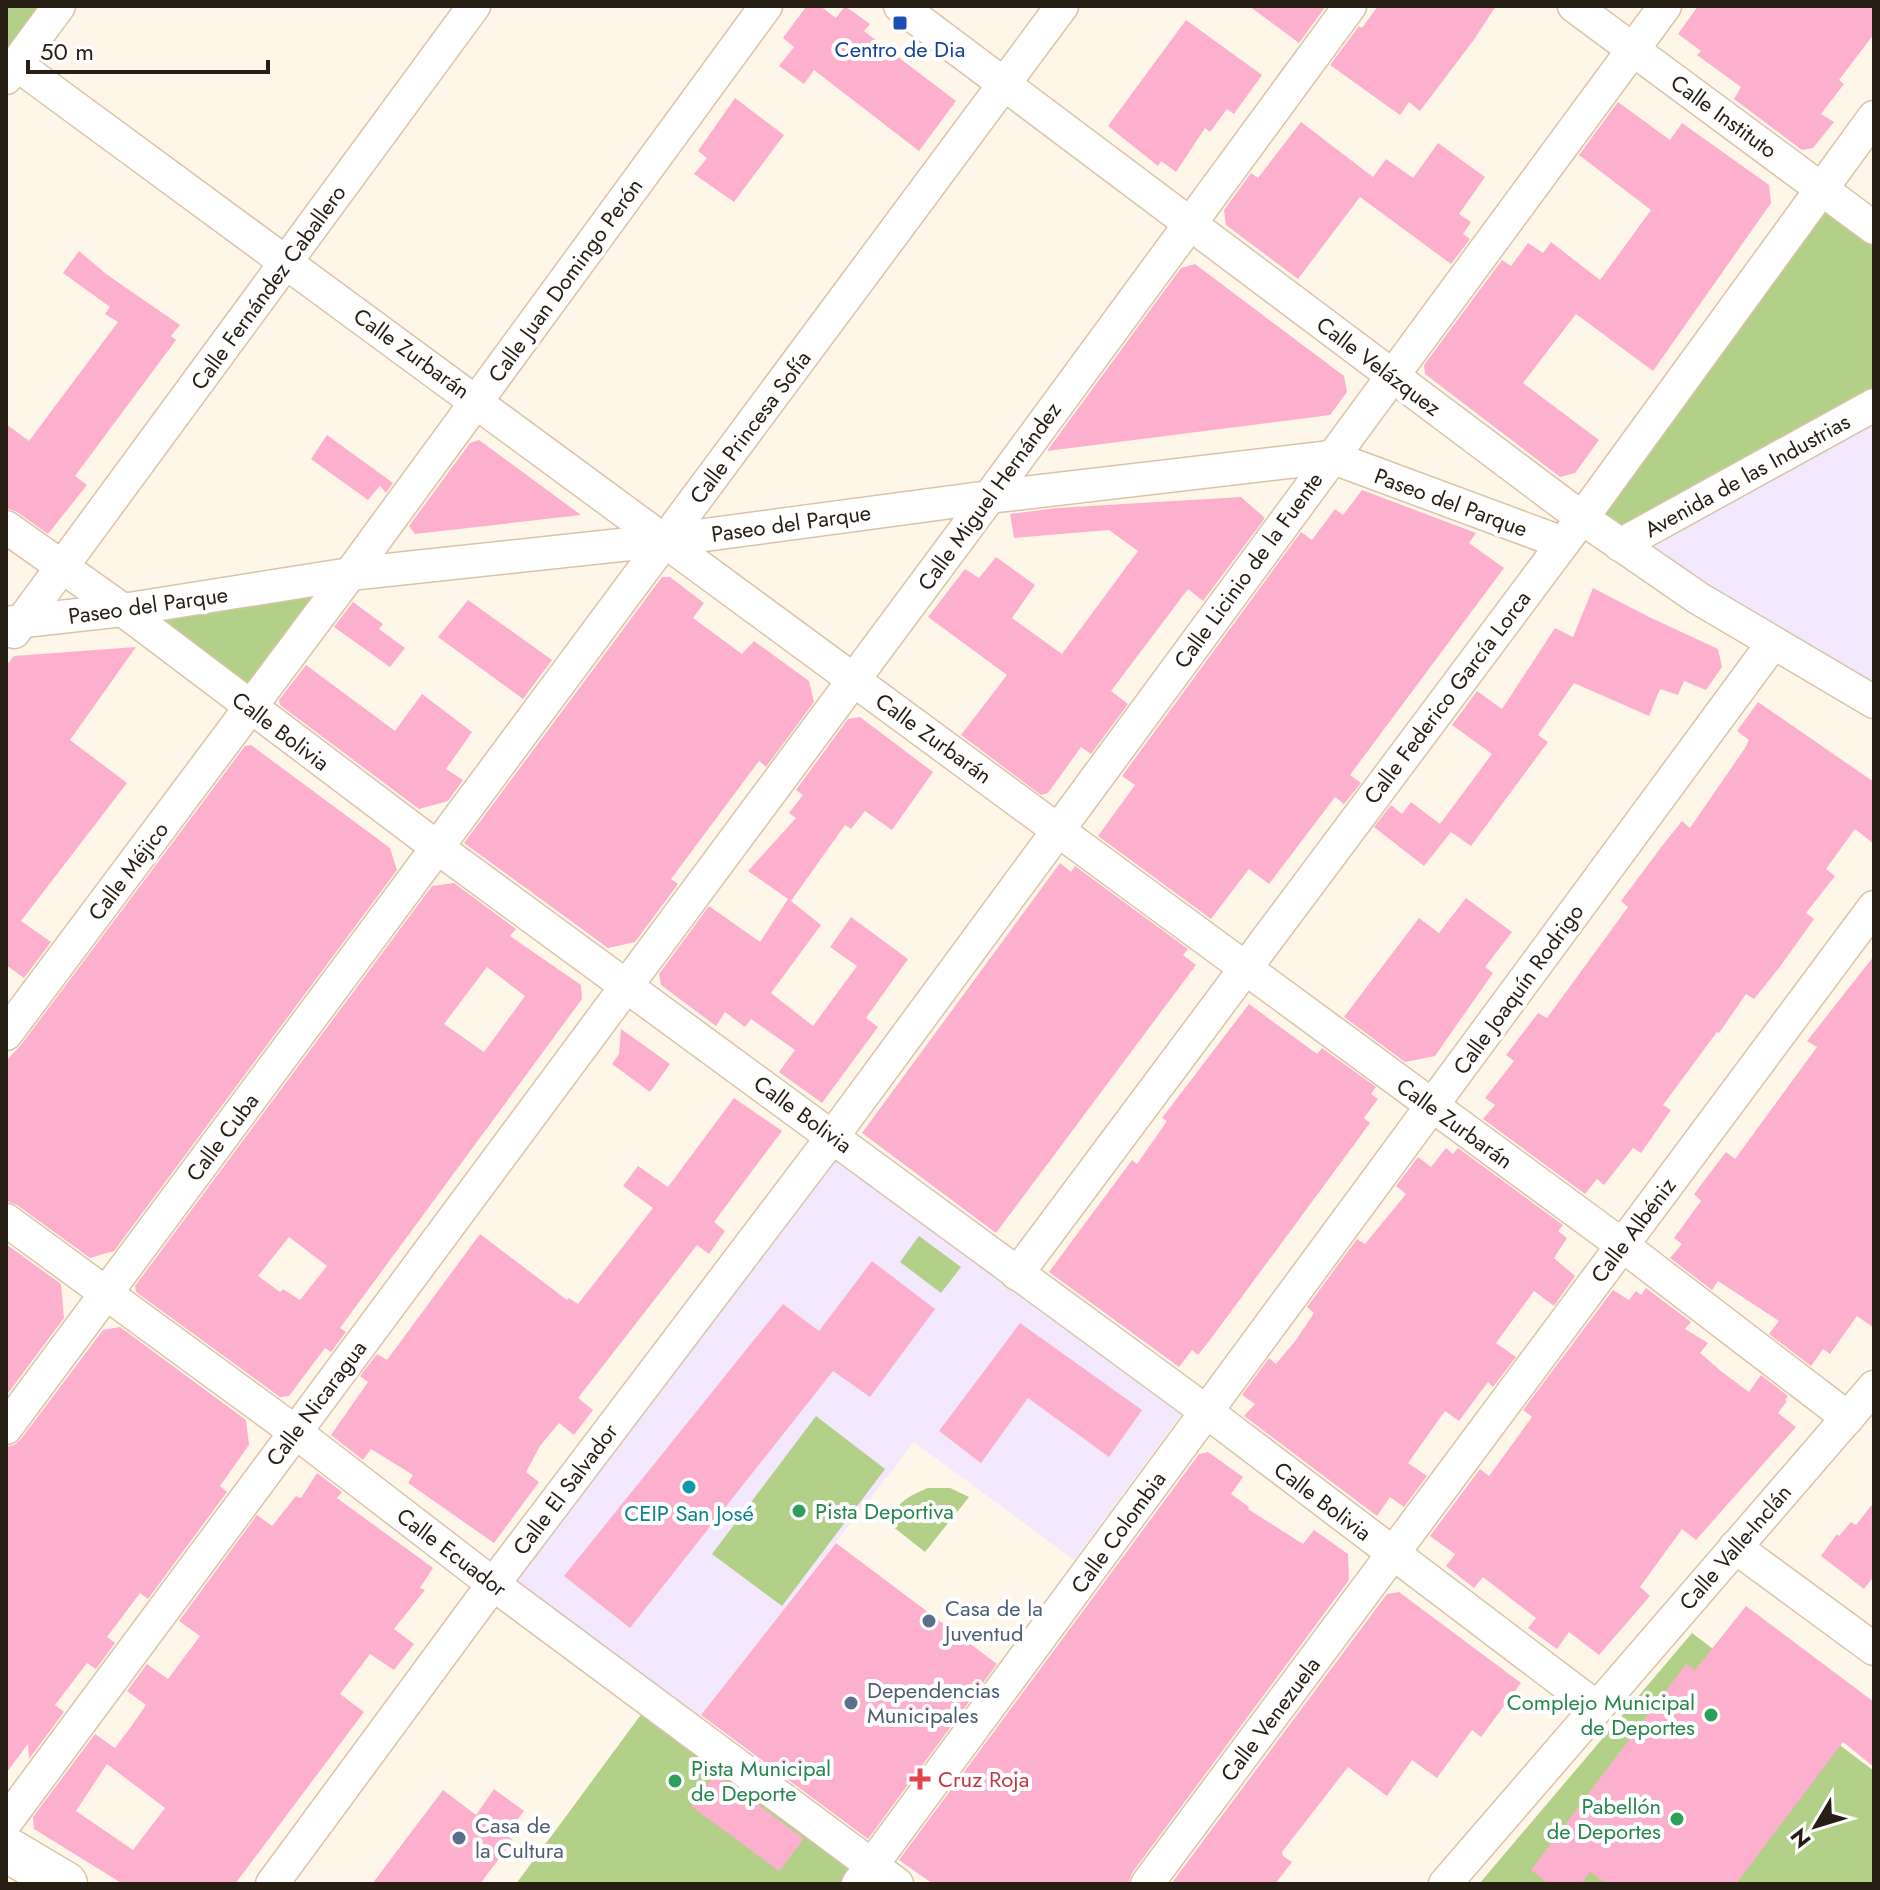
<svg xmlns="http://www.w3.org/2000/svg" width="1880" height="1890" font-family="Jost,sans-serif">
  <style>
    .education { fill: #f3e8fd }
    .green { fill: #b2d088 }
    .building { fill: #fdb0ce; fill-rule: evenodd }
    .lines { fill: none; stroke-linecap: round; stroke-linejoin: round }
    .street-casing { stroke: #dac4a7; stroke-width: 35 }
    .primary-casing { stroke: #dac4a7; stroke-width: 47 }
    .street { stroke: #fff; stroke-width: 32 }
    .primary { stroke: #fff; stroke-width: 44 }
    .transit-dot { fill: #1a4fb4; stroke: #fff; stroke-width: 3 }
    .culture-dot { fill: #0f9aa8; stroke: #fff; stroke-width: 3 }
    .leisure-dot { fill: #2e9e5b; stroke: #fff; stroke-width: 3 }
    .service-dot { fill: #5c6f8a; stroke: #fff; stroke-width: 3 }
    .health-dot { fill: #e0444e; stroke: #fff; stroke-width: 3 }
    .labels { text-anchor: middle; stroke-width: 8; stroke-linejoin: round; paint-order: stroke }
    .transit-label { font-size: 22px; fill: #164399; stroke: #fff }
    .street-label { font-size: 22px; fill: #271f14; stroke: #fff }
    .leisure-label { font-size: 22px; fill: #27864d; stroke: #fff; text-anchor: start }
    .culture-label { font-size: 22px; fill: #0d838f; stroke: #fff }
    .service-label { font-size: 22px; fill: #4e5e75; stroke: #fff; text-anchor: start }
    .health-label { font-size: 22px; fill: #be3a42; stroke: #fff; text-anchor: start }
  </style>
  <rect width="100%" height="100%" fill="#fff6ea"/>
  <g class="education">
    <path d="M1874,405V702L1620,545Z"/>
    <path d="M833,1136L1191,1401L1074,1560L914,1442L689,1730L493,1584Z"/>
  </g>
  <g class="green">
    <path d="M6,6H59L6,78Z"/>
    <path d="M1823,188L1874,228V405L1620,545L1582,518Z"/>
    <path d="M350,574L249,708L139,608Z"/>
    <path d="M919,1236L961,1267L941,1293L900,1262Z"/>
    <path d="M816,1416L885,1469L782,1606L712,1554Z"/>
    <path d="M928,1488H950L969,1497L925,1552L887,1522C897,1503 908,1496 928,1488Z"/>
    <path d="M1692,1633L1874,1771V1884H1479Z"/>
    <path d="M651,1701L872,1865L858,1884H516Z"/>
  </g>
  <g class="building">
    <path d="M820,6L836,18L845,6L870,24L864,31L956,101L919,151L814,70L804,84L779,66L794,47L783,38L805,8Z"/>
    <path d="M1249,6H1326L1299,43Z"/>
    <path d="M1378,6H1496L1473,41L1420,111L1409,102L1400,115L1330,65L1359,26L1362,28Z"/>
    <path d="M1698,6H1874V34L1839,80L1844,84L1821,114L1834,122L1813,148L1802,150L1734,99L1741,87L1697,55L1701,51L1678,34Z"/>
    <path d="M1186,20L1262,75L1234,114L1227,109L1210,132L1205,128L1176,172L1161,161L1158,166L1108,126Z"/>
    <path d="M735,98L784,135L734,202L694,174L707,158L698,151Z"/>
    <path d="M1618,102L1670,140L1682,123L1769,185L1771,203L1653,371L1576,314L1523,383L1599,440L1575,473L1560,477L1425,374L1424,365L1502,260L1511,266L1528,243L1543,253L1551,242L1600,280L1651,210L1579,155Z"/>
    <path d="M1301,122L1373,177L1386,159L1413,178L1438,143L1485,177L1459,214L1471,222L1463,234L1470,239L1451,264L1360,197L1298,279L1226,225L1224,210L1251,173L1258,178Z"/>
    <path d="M79,251L106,274L180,325L171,336L176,340L75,476L87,485L48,534L17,512L6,508V424L29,441L118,322L105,314L110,307L63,273Z"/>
    <path d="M1195,264L1344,376L1347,392L1330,415L1047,451L1181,268Z"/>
    <path d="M327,435L393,483L386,493L380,486L368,500L311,459Z"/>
    <path d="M479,440L581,515L415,534L409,526L470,443Z"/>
    <path d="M1362,490L1476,533L1469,543L1504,568L1350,775L1361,783L1344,804L1335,797L1269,884L1249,869L1211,919L1098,836L1135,785L1122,776L1301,532L1312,540L1335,509L1343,515Z"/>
    <path d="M1241,497L1265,518L1203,601L1188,589L1111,691L1128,704L1091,754L1081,747L1048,793L1041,795L961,735L1007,675L928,617L965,569L979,578L996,557L1035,585L1012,618L1062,654L1138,551L1109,530L1014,538L1010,514L1057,508Z"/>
    <path d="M662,577H670L704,603L693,618L742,654L754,641L809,681L814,702L766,767L759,761L671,879L678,884L635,942L608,948L464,843Z"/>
    <path d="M1593,588L1649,617L1718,649L1722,667L1706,690L1684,681L1678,695L1660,689L1649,716L1574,683L1538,735L1548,742L1471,846L1451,832L1424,866L1374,827L1391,805L1402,814L1411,802L1440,824L1492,754L1452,725L1477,691L1502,709L1555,628L1573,637Z"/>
    <path d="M468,600L552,660L523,699L438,637Z"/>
    <path d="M353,602L383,624L379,629L405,648L390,667L334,627Z"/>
    <path d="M136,647L70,740L127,783L21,921L51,942L24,978L6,965V666L14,656Z"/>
    <path d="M306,665L395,731L422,694L472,732L446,769L463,780L448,801L419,809L280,705L279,700Z"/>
    <path d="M1758,702L1874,782V844L1855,829L1826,869L1835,876L1806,913L1814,919L1779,968L1754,999L1746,994L1719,1033L1717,1032L1663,1105L1671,1110L1641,1153L1633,1148L1604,1185L1597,1179L1585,1194L1483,1119L1495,1105L1485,1098L1514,1061L1506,1055L1538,1013L1547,1018L1628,907L1621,901L1662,846L1682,821L1690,828L1745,748L1749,740L1737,731Z"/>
    <path d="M860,717L933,772L892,830L865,811L851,829L845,825L791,901L821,925L771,993L813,1026L857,966L830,947L851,917L908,959L866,1018L878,1027L822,1103L779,1072L795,1050L751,1019L745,1027L725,1012L716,1026L661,985L659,974L709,906L760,942L788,899L748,871L796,818L789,813L803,795L796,790L848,719Z"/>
    <path d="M251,745L390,848L397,870L114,1251L90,1258L17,1205L6,1201V1061L21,1045L245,746Z"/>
    <path d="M1060,863L1071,872L1075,866L1188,949L1183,955L1196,965L996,1233L862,1133Z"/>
    <path d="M454,883L516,929L510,936L581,985L582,999L340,1328L346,1332L331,1352L325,1348L289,1396L280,1397L136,1292L135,1286L432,886ZM487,967L525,996L484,1052L444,1024ZM289,1237L327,1266L300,1300L283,1289L280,1292L258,1276Z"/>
    <path d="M1466,898L1512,932L1485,967L1493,973L1435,1056L1405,1062L1344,1017L1419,918L1439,933Z"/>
    <path d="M1874,956V1328L1857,1316L1830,1354L1823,1349L1811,1366L1769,1334L1779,1321L1718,1281L1712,1290L1670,1258L1682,1244L1674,1238L1701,1201L1694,1194L1726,1152L1735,1159L1817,1047L1807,1041Z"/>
    <path d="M1249,1004L1317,1054L1322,1048L1376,1087L1371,1094L1378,1099L1364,1118L1370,1123L1210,1340L1198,1355L1192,1350L1179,1367L1049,1272L1132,1160L1137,1164L1167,1121L1162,1118Z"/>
    <path d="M621,1029L670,1064L650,1092L612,1064L619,1054Z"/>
    <path d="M734,1098L782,1131L714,1222L725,1231L709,1254L697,1245L578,1398L593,1410L574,1435L559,1423L540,1446L526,1472L539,1482L494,1543L408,1483L413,1475L371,1449L363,1460L331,1435L368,1382L360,1376L377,1354L387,1360L480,1234L567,1300L569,1298L578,1304L653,1208L623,1186L638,1166L668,1187Z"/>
    <path d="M1446,1148L1453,1154L1458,1148L1563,1225L1558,1231L1567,1238L1554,1258L1575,1276L1554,1306L1534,1291L1496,1343L1516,1357L1493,1387L1488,1382L1459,1421L1445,1411L1408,1463L1427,1476L1404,1507L1390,1497L1377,1516L1244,1416L1255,1404L1242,1395L1269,1358L1276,1364L1296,1340L1314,1313L1307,1307L1357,1239L1365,1244L1406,1194L1396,1186L1418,1157L1431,1167Z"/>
    <path d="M6,1244L61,1284L64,1318L6,1396Z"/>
    <path d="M872,1261L935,1309L870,1397L833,1371L630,1628L564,1576L783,1304L819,1331Z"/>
    <path d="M1646,1288L1691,1322L1685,1329L1708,1343L1700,1353L1722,1372L1749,1392L1761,1375L1788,1396L1785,1400L1787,1401L1778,1413L1796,1427L1696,1540L1682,1529L1640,1587L1650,1596L1599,1655L1569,1632L1557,1649L1528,1628L1536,1618L1483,1577L1474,1588L1446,1566L1455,1554L1430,1536L1480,1469L1489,1476L1511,1446L1532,1417L1523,1410L1613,1290L1629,1300L1636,1291L1641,1295Z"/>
    <path d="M1020,1323L1142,1410L1109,1457L1028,1398L981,1463L939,1431Z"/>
    <path d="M120,1327L246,1420L249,1445L220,1486L227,1492L148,1599L140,1593L107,1637L115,1643L96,1669L87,1663L55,1705L64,1712L29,1759L28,1744L6,1773V1447L14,1445L21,1439L103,1330Z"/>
    <path d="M1208,1452L1243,1477L1231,1494L1249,1507L1248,1509L1303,1544L1314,1530L1348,1554L1349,1580L1132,1873L1128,1884H933L899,1860L1199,1454Z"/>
    <path d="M317,1473L342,1492L337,1498L433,1568L420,1588L425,1590L394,1629L414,1644L394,1670L370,1654L340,1694L364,1712L235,1884H123L34,1829L33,1817L95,1734L115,1748L130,1728L146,1705L127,1691L147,1664L168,1679L200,1636L179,1621L257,1515L272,1526L296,1496L301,1498ZM107,1764L165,1808L133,1850L76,1811Z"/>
    <path d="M1874,1502V1576L1864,1589L1821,1556L1837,1534L1839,1536L1851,1522L1856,1525Z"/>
    <path d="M836,1543L997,1664L868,1839L701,1715Z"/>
    <path d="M1399,1592L1521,1683L1481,1737L1472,1730L1437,1778L1412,1760L1387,1796L1348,1767L1282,1852L1283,1856L1292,1862L1275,1884H1171L1387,1594Z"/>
    <path d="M1746,1606L1874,1702V1767L1843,1742L1736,1884H1607L1590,1872L1581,1884H1549L1531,1870L1686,1664L1695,1670Z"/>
    <path d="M716,1773L804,1839L779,1871L691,1806Z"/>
    <path d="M494,1789L524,1811L506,1835L513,1840L480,1884H372L443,1790L476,1815Z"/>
  </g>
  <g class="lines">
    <g class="street-casing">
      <g id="street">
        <path d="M900,6L1582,518L1698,598L1874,702"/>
        <path d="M1574,6L1874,228"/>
        <path d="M16,64L1622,1245L1848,1418"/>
        <path d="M6,78L59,6"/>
        <path d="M6,527L123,610L438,848L1207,1412L1596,1707"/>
        <path d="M1620,545L1874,405"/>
        <path d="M6,623L123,610L350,574L667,540L989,497L1331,457L1563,543"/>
        <path d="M14,632L474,6"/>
        <path d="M6,1034L350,574L766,6"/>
        <path d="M6,1220L294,1431L493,1584L897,1884"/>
        <path d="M1017,1274L1582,518L1874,117"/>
        <path d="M6,1428L1062,6"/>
        <path d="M1735,1547L1874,1649"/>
        <path d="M6,1822L996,488L1350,6"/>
        <path d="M272,1884L485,1595L833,1136L1665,6"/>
        <path d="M858,1884L1773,643"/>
        <path d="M1147,1884L1874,907"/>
        <path d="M1445,1884L1874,1387"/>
      </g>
    </g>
    <g class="primary-casing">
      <path id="primary" d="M6,1849L65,1884"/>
    </g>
    <use href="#street" class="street"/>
    <use href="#primary" class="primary"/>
  </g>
  <rect class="transit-dot" x="892" y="15" width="16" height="16" rx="4"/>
  <circle class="culture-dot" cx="689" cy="1487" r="8"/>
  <g class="leisure-dot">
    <circle cx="799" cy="1511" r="8"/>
    <circle cx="1711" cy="1715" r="8"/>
    <circle cx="675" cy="1781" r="8"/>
    <circle cx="1677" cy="1819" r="8"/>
  </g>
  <g class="service-dot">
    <circle cx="929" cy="1621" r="8"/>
    <circle cx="851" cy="1703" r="8"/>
    <circle cx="459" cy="1838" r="8"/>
  </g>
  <path class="health-dot" d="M916 1767h8v8h8v8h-8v8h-8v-8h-8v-8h8z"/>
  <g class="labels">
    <g class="transit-label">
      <text x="900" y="57">Centro de Dia</text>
    </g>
    <g class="street-label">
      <text transform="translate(1724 116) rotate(36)" y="8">Calle Instituto</text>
      <text transform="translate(565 280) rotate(-54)" y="8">Calle Juan Domingo Perón</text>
      <text transform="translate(268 287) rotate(-54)" y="8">Calle Fernández Caballero</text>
      <text transform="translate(412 353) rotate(36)" y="8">Calle Zurbarán</text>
      <text transform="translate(1379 366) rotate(37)" y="8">Calle Velázquez</text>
      <text transform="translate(750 427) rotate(-53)" y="8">Calle Princesa Sofía</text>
      <text transform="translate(1747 475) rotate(-29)" y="8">Avenida de las Industrias</text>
      <text transform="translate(989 496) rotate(-54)" y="8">Calle Miguel Hernández</text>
      <text transform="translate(1451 502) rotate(20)" y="8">Paseo del Parque</text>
      <text transform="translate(791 523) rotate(-8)" y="8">Paseo del Parque</text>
      <text transform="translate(1248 570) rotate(-54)" y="8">Calle Licinio de la Fuente</text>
      <text transform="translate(148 605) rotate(-8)" y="8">Paseo del Parque</text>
      <text transform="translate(1447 697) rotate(-53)" y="8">Calle Federico García Lorca</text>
      <text transform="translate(281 731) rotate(37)" y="8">Calle Bolivia</text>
      <text transform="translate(934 738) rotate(36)" y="8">Calle Zurbarán</text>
      <text transform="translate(128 871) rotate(-53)" y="8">Calle Méjico</text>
      <text transform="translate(1518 989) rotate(-54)" y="8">Calle Joaquín Rodrigo</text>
      <text transform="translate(803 1114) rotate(36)" y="8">Calle Bolivia</text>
      <text transform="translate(1455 1123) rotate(36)" y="8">Calle Zurbarán</text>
      <text transform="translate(222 1137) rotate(-53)" y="8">Calle Cuba</text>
      <text transform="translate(1633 1230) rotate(-53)" y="8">Calle Albéniz</text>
      <text transform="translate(316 1403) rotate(-53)" y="8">Calle Nicaragua</text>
      <text transform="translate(565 1489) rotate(-53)" y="8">Calle El Salvador</text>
      <text transform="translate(1323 1501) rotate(37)" y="8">Calle Bolivia</text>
      <text transform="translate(1118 1532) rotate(-54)" y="8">Calle Colombia</text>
      <text transform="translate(1735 1547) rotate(-49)" y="8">Calle Valle-Inclán</text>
      <text transform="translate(452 1552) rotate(37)" y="8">Calle Ecuador</text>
      <text transform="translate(1270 1719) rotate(-53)" y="8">Calle Venezuela</text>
    </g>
    <g class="leisure-label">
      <text x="815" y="1519">Pista Deportiva</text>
      <text x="1695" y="1710" text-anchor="end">Complejo Municipal<tspan x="1695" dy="25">de Deportes</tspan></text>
      <text x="691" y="1776">Pista Municipal<tspan x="691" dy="25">de Deporte</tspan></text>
      <text x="1661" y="1814" text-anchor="end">Pabellón<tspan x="1661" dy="25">de Deportes</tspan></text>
    </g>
    <g class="culture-label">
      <text x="689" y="1521">CEIP San José</text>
    </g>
    <g class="service-label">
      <text x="945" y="1616">Casa de la<tspan x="945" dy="25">Juventud</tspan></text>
      <text x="867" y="1698">Dependencias<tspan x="867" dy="25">Municipales</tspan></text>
      <text x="475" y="1833">Casa de<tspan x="475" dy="25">la Cultura</tspan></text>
    </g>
    <g class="health-label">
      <text x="938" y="1787">Cruz Roja</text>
    </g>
  </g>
  <rect width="1880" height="1890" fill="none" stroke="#271f14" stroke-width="16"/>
  <g transform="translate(1816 1826) rotate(232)" stroke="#ffffff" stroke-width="6" paint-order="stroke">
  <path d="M0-6L14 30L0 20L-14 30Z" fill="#271f14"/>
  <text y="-12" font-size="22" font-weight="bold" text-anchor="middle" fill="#271f14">N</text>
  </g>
  <path d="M28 60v12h240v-12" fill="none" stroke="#271f14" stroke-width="4"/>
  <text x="40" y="60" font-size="24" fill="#271f14" stroke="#ffffff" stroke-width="6" paint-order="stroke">50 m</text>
</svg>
